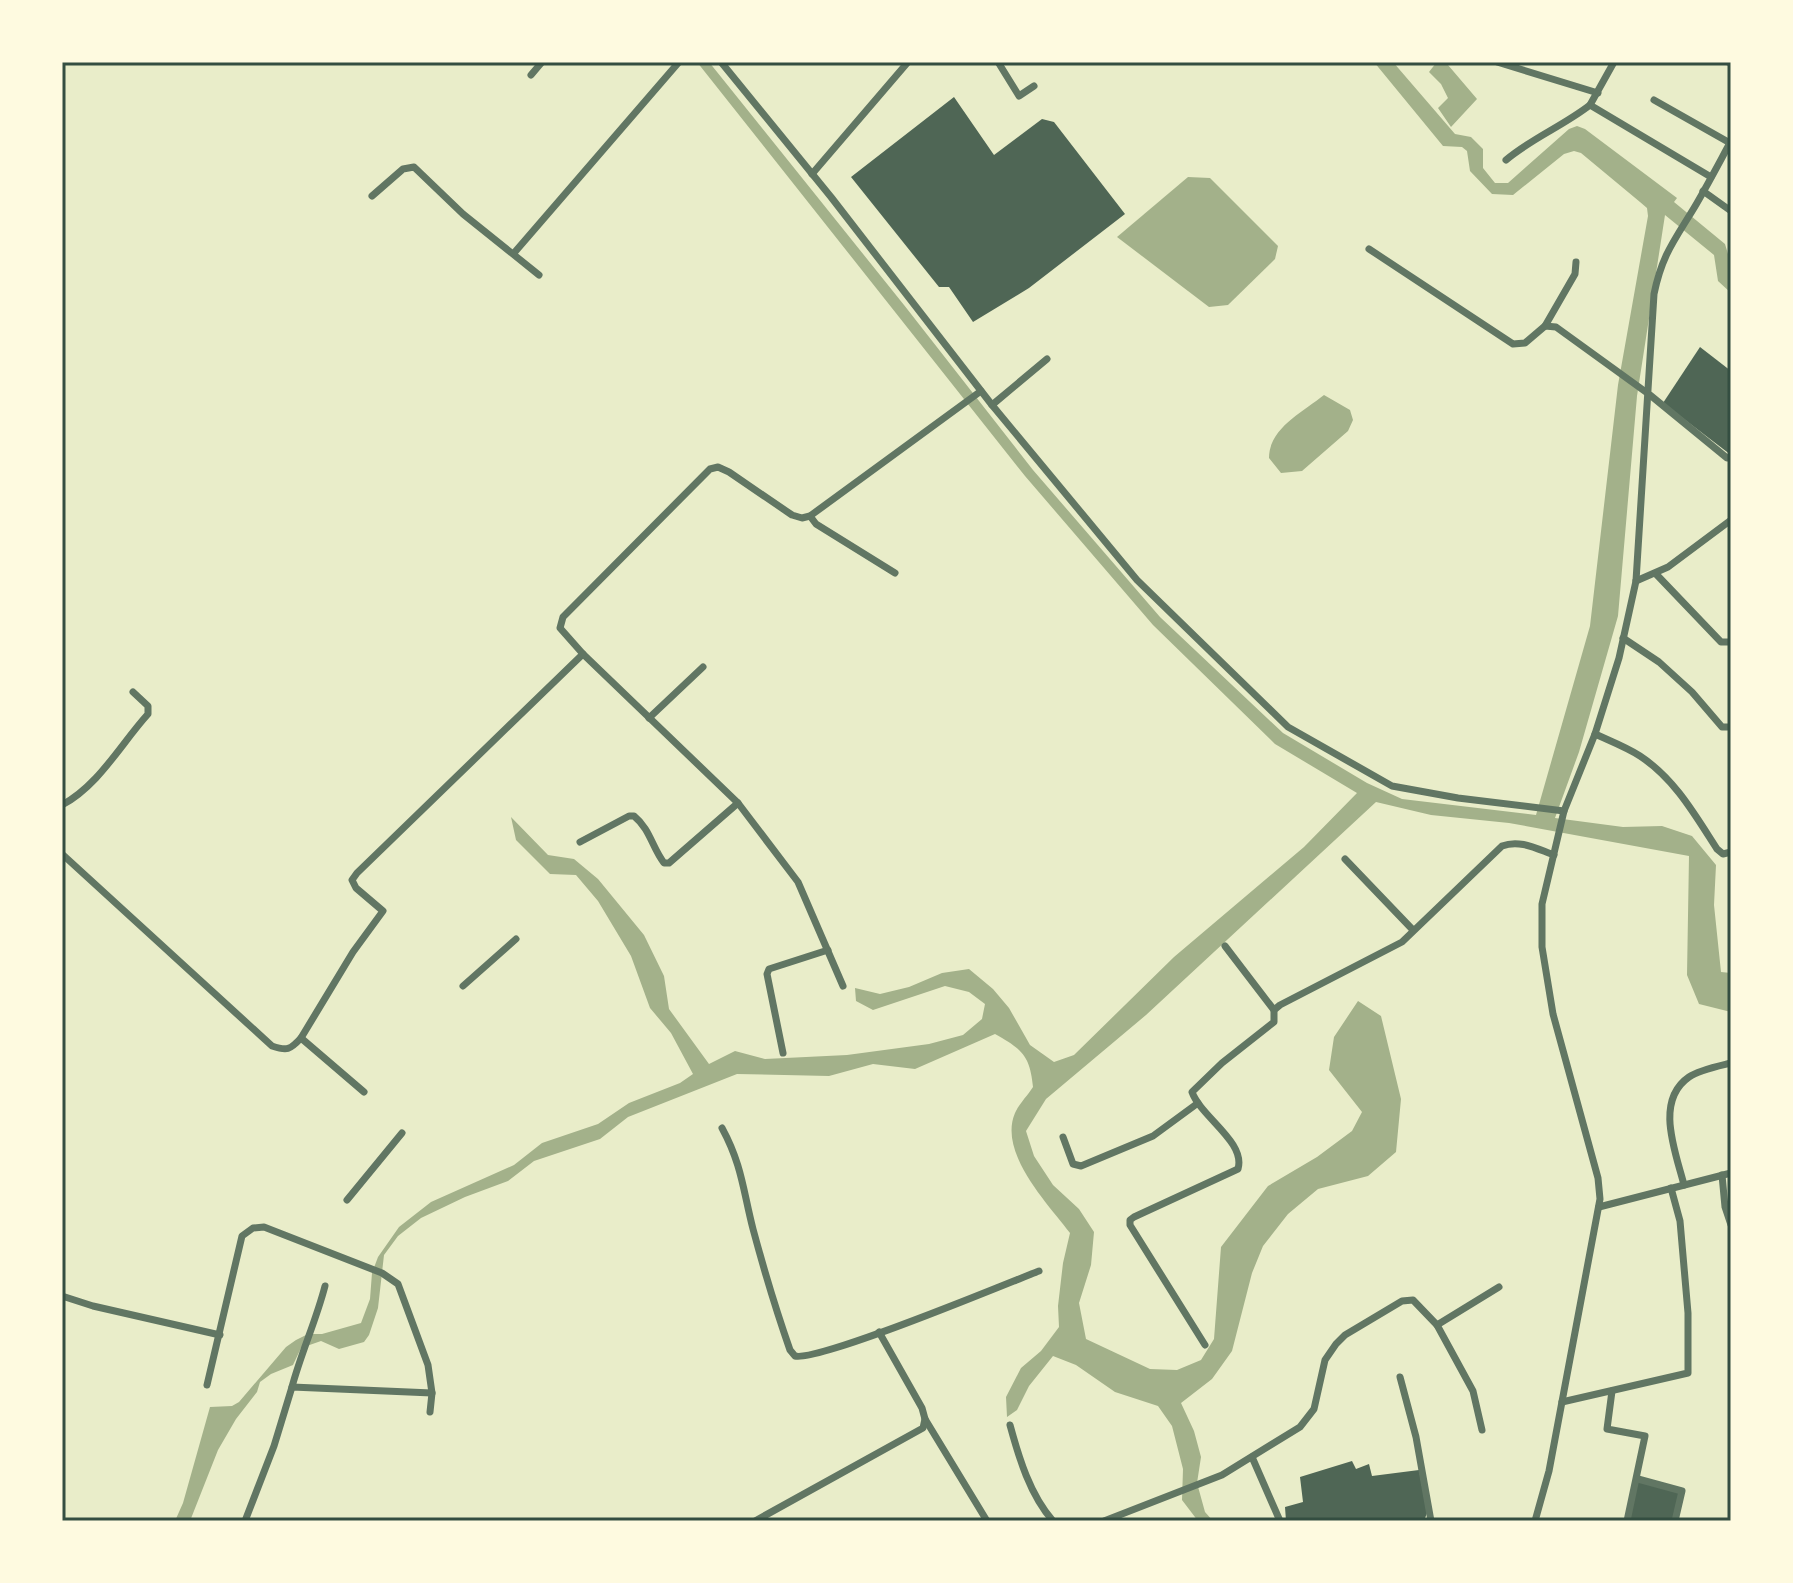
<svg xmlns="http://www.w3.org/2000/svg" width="1793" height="1583" font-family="Manrope,sans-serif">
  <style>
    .water { fill: #a3b18a }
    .building { fill: #4f6655 }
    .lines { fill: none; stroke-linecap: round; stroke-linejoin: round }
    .minor { stroke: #617663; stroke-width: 7 }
    .neatline { fill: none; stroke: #344e41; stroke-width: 3 }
  </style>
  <rect width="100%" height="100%" fill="#e9edc9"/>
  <g class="water">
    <path d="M697,62H709L904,305L1033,470L1160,617L1283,733L1367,783L1402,799L1536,815L1590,626L1618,385L1648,216L1647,208L1640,202L1581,153L1574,151L1564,154L1513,195L1492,194L1470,171L1467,151L1462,147L1443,146L1374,62H1393L1455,134L1471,137L1483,149V168L1495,183H1508L1569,129L1577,126L1585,129L1677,198L1674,202L1725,244L1731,264V293L1718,281L1714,255L1665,215L1637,396L1618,616L1579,752L1555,818L1623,827L1662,826L1692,836L1716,865L1714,905L1721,972L1731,973V1012L1699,1004L1687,975L1689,856L1509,823L1431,815L1376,802L1146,1015L1046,1099L1026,1131L1034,1156L1053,1185L1079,1209L1094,1232L1091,1265L1079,1303L1086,1339L1150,1369L1177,1370L1201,1360L1214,1339L1221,1247L1268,1186L1317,1157L1352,1131L1362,1112L1329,1070L1334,1037L1358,1001L1381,1016L1401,1099L1396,1152L1368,1176L1318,1189L1288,1214L1263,1246L1252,1273L1232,1351L1212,1379L1181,1403L1194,1431L1201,1457L1197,1483L1205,1512L1213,1521H1198L1182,1500L1183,1469L1172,1426L1158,1406L1115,1392L1076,1365L1053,1356L1029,1386L1017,1410L1007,1417L1006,1397L1021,1368L1041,1351L1059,1327L1058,1306L1063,1263L1070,1233C1048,1204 998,1153 1015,1113C1019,1104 1028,1095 1033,1087C1030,1056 1022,1049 995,1034L915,1069L873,1064L829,1076L737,1074L628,1117L600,1139L534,1161L508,1181L465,1197L421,1218L398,1236L384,1255L378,1308L369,1335L364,1342L339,1349L321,1341L301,1348L293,1365L271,1374L260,1382L257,1392L236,1419L218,1450L190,1521H175L183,1503L210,1407L232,1406L239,1402L286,1347L296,1340L308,1334H322L361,1323L370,1299L372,1273L378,1257L399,1227L431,1202L514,1165L542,1143L598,1124L629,1103L680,1083L693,1074L671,1033L650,1008L631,956L598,901L576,875L550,874L516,840L511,817L548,855L574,859L598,879L644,935L664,976L669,1009L709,1064L735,1051L765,1059L847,1055L929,1044L963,1035L982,1019L985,1004L969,992L945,986L873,1010L856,1001L855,988L880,994L909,987L942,973L969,969L993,989L1009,1008L1030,1045L1054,1062L1074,1055L1174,957L1304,847L1357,793L1275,744L1153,625L1025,476Z"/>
    <path d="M1436,63L1448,65L1477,99L1451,127L1438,108L1448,98L1441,84L1429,72Z"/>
    <path d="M1188,177L1210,178L1278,246L1275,259L1228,305L1209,307L1117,237Z"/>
    <path d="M1324,395L1350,410L1353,420L1348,431L1302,471L1281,473L1269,458C1269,428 1303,412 1324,395Z"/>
  </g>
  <g class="building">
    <path d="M954,97L994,155L1042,119L1054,122L1125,214L1029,288L973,322L949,287H939L851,177Z"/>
    <path d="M1700,347L1731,371V455L1663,403Z"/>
    <path d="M1352,1461L1356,1469L1369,1464L1372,1476L1419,1470L1427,1513L1424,1521H1286L1285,1507L1303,1502L1300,1477Z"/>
    <path d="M1638,1482L1681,1492L1674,1521H1629Z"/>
  </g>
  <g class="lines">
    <g class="minor">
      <path d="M721,62L831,197L992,405L1137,580L1288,727L1392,786L1458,798L1564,811"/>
      <path d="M998,62L1019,96L1034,86"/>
      <path d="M1497,62L1598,93"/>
      <path d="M1728,62L1731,63"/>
      <path d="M531,75L542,62"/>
      <path d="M1654,100L1730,143"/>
      <path d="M1590,105L1614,62"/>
      <path d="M1506,160C1532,138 1563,126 1590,105L1711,177"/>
      <path d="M812,174L908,62"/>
      <path d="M1703,191L1731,211"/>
      <path d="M372,196L403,169L414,167L463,214L539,275"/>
      <path d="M1369,249L1513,344L1525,343L1545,326L1556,327L1650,395L1727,458H1731"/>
      <path d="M514,253L679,62"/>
      <path d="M1545,326L1575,274L1576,262"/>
      <path d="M992,405L1047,359"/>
      <path d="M810,516L816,524L895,573"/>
      <path d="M1656,574L1721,642H1731"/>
      <path d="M1636,581L1668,567L1731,520"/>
      <path d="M1623,638L1659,662L1692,692L1722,727H1731"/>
      <path d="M649,718L703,667"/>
      <path d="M1595,734C1610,741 1626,747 1640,756C1675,779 1695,815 1717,849L1723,854L1731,852"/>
      <path d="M62,805C99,785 120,745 148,714V706L133,692"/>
      <path d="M580,842L629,816H634C650,829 652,847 664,863H669L738,803"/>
      <path d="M62,854L272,1046C287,1051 290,1050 301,1038L353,952L383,911L356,888L352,880L357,873L583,654"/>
      <path d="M1345,859L1413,930"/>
      <path d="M1225,946L1274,1010"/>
      <path d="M463,986L516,939"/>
      <path d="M843,986L798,882L738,803L583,654L560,628L563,617L710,469L718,467L729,472L792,515L802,518L810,516L981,391"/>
      <path d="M301,1038L364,1092"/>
      <path d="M783,1053L767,974L769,969L828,950"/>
      <path d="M722,1128C742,1165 743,1190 753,1229C764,1270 776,1310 790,1350L795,1356C819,1362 1003,1285 1039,1271"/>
      <path d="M1063,1137L1073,1164L1081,1166L1153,1136L1198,1103"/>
      <path d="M1722,1175L1725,1207L1731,1225"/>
      <path d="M1684,1185C1676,1153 1654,1101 1689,1077C1699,1070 1719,1066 1731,1063"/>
      <path d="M347,1200L402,1133"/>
      <path d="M1599,1207L1731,1173"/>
      <path d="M62,1296L93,1306L220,1335"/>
      <path d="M1437,1325L1473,1391L1482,1430"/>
      <path d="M1205,1345L1130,1225V1220L1134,1217L1238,1169C1246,1142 1201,1117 1192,1092L1222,1063L1274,1022V1010L1280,1005L1402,942L1502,846C1520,839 1537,849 1554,855"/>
      <path d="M1400,1377L1416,1437L1431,1521"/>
      <path d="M207,1385L242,1236L253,1228L264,1227L382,1273L398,1284L428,1365L432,1393L430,1412"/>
      <path d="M292,1387C301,1353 316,1321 325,1286"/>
      <path d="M1612,1391L1607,1429L1645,1436L1627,1521"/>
      <path d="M1562,1402L1688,1373V1313L1680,1221L1671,1188"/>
      <path d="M925,1419L987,1521"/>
      <path d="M1010,1425C1019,1458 1030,1495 1053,1521"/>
      <path d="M1252,1457L1280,1521"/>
      <path d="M1638,1479L1682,1491L1675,1521"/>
      <path d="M245,1521L274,1446L292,1387L432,1393"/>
      <path d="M755,1521L923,1428L925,1419L922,1408L879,1332"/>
      <path d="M1104,1521L1222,1475L1300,1427L1314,1409L1325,1360L1336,1344L1345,1335L1402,1301L1413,1300L1437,1325L1499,1287"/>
      <path d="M1535,1521L1549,1471L1600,1199L1598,1178L1553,1014L1542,947V904L1564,811L1595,734L1619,658L1636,581L1654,294C1662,255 1674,241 1694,208C1707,186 1719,163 1731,141"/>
    </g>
  </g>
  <rect width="1793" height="1583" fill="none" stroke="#fefae0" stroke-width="128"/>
  <rect x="64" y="64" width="1665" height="1455" class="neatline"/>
</svg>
